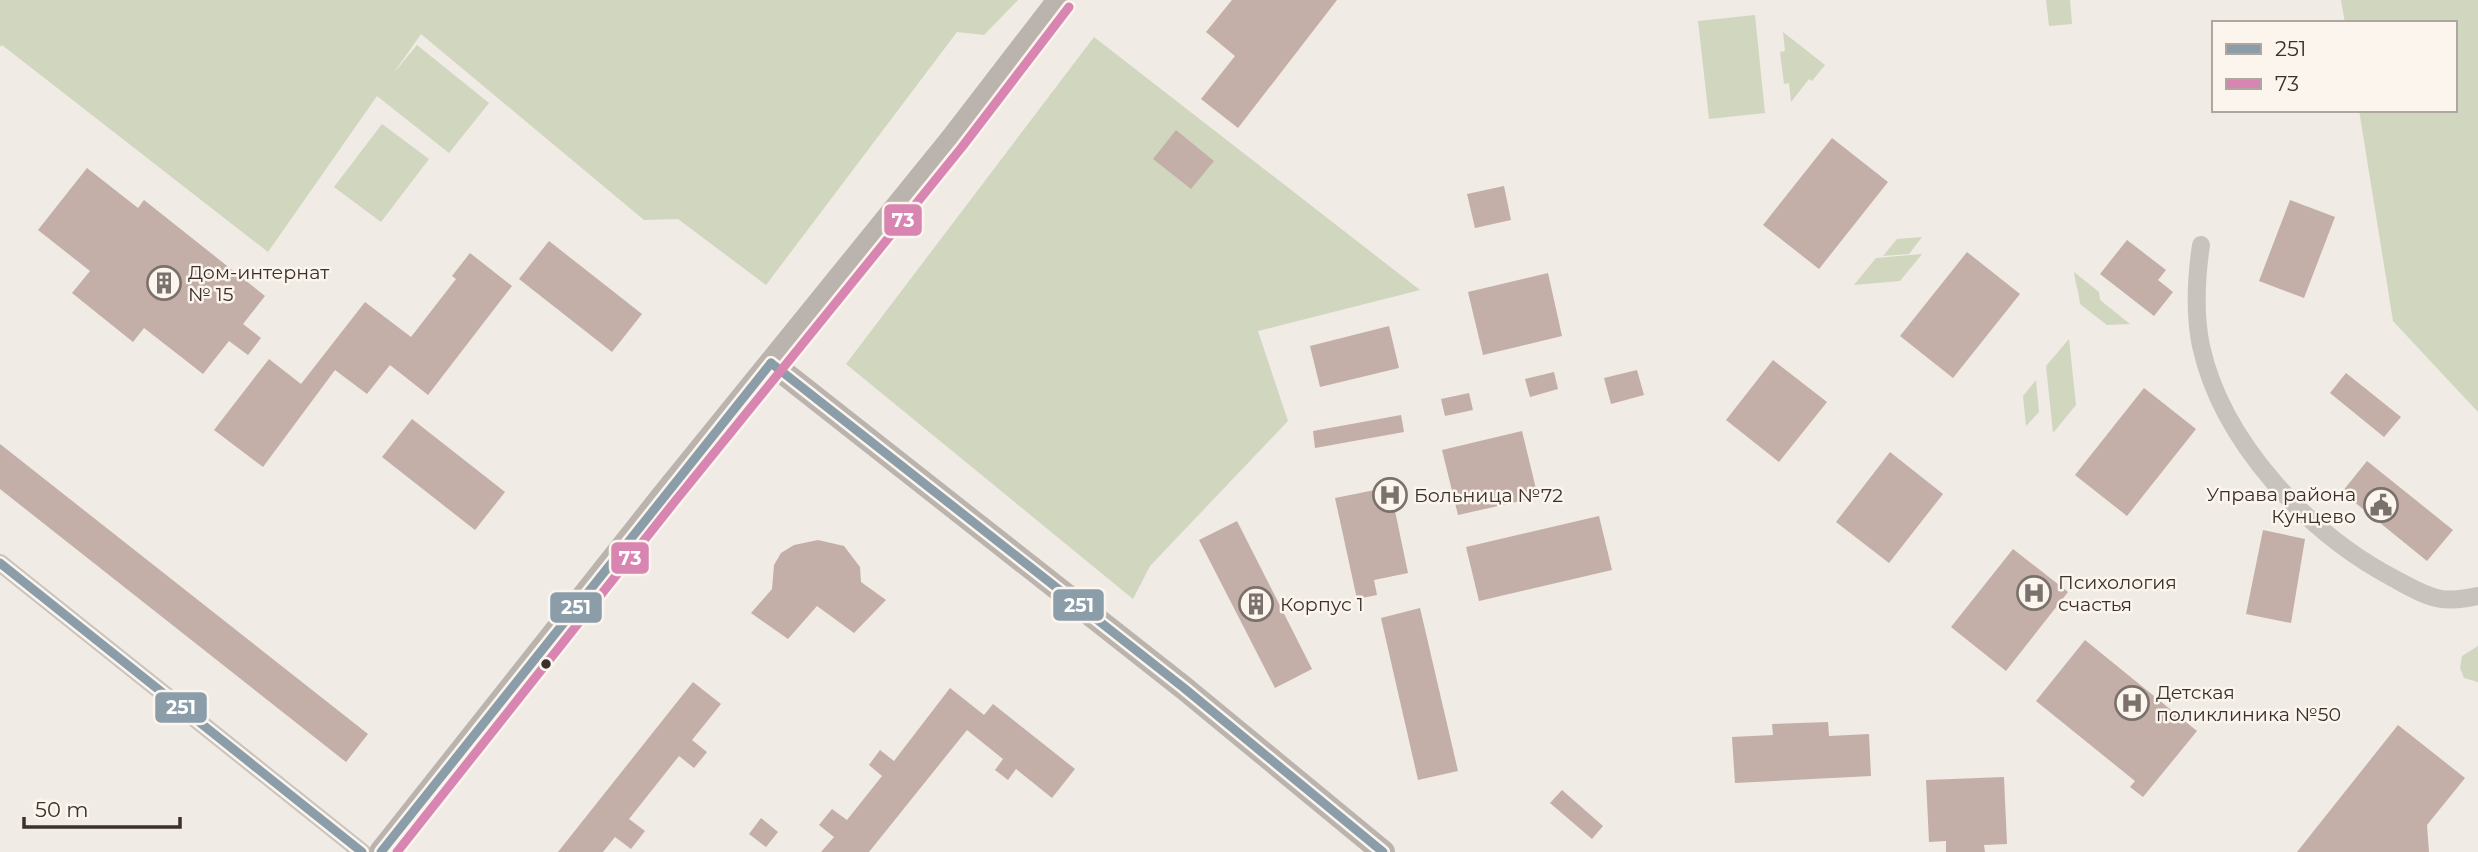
<svg xmlns="http://www.w3.org/2000/svg" width="2478" height="852" font-family="Montserrat,sans-serif">
  <style>
    .green { fill: #d1d6bf }
    .building { fill: #c3afa7 }
    .lines { fill: none; stroke-linecap: round; stroke-linejoin: round }
    .street { stroke: #c9c3be; stroke-width: 18 }
    .secondary { stroke: #bab3ae; stroke-width: 24 }
    .bus-1-casing { stroke: #fbf5ee; stroke-width: 14 }
    .bus-2-casing { stroke: #fbf5ee; stroke-width: 14 }
    .bus-1 { stroke: #8c9daa; stroke-width: 9 }
    .bus-2 { stroke: #d885b1; stroke-width: 9 }
    .bus-dot { fill: #3b302b; stroke: #fbf5ee; stroke-width: 2.5 }
    .labels { text-anchor: middle; stroke-width: 5; stroke-linejoin: round; paint-order: stroke }
    .poi-label { font-size: 19px; fill: #3b302b; stroke: #fbf5ee; text-anchor: start }
    .line-badge { stroke: #fbf5ee; stroke-width: 2.5 }
    .badge-label { font-size: 19px; text-anchor: middle; font-weight: bold; fill: #fff }
  </style>
  <rect width="100%" height="100%" fill="#f0ebe5"/>
  <g class="green">
    <path d="M0,0H1018L984,35L957,32L766,285L678,219L644,220L421,34L393,74L417,45L489,103L449,153L377,96L268,252L2,45L0,47Z"/>
    <path d="M2046,0H2070L2072,24L2049,26Z"/>
    <path d="M2341,0H2478V412L2393,321L2359,110H2455V23H2345Z"/>
    <path d="M1755,15L1765,113L1709,119L1698,21Z"/>
    <path d="M1783,32L1825,65L1812,81L1809,79L1791,102L1789,83L1784,84L1780,52L1785,51Z"/>
    <path d="M1094,37L1420,290L1258,331L1288,421L1150,566L1133,599L846,364Z"/>
    <path d="M382,124L429,159L381,222L334,187Z"/>
    <path d="M1922,237L1909,254L1883,256L1897,239Z"/>
    <path d="M1922,254L1900,281L1854,285L1876,258Z"/>
    <path d="M2074,272L2099,292L2100,300L2130,324L2107,325L2080,304C2079,292 2075,282 2074,272Z"/>
    <path d="M2069,339L2076,405L2053,433L2046,366Z"/>
    <path d="M2036,380L2039,412L2026,426L2023,396Z"/>
    <path d="M2478,646V682L2464,678L2460,668L2462,656Z"/>
  </g>
  <g class="building">
    <path d="M1232,0H1337L1238,128L1201,99L1235,56L1206,32Z"/>
    <path d="M1176,130L1214,161L1191,189L1153,159Z"/>
    <path d="M1832,138L1888,182L1819,269L1763,225Z"/>
    <path d="M87,168L138,208L144,200L265,296L243,324L261,338L248,355L229,341L203,374L144,328L133,342L72,293L90,271L38,230Z"/>
    <path d="M1504,186L1511,220L1475,228L1467,194Z"/>
    <path d="M2290,200L2335,217L2304,298L2259,281Z"/>
    <path d="M2127,240L2166,270L2158,280L2173,292L2154,316L2100,274Z"/>
    <path d="M549,241L642,314L612,352L519,279Z"/>
    <path d="M1967,252L2020,294L1953,378L1900,336Z"/>
    <path d="M470,253L512,286L428,395L390,365L367,394L335,370L263,467L214,430L269,359L301,384L365,302L411,337L456,279L452,276Z"/>
    <path d="M1548,273L1562,336L1483,355L1468,292Z"/>
    <path d="M1389,326L1399,368L1320,387L1310,346Z"/>
    <path d="M1773,360L1827,402L1779,462L1726,420Z"/>
    <path d="M1637,370L1644,395L1611,404L1604,378Z"/>
    <path d="M1554,372L1558,389L1530,397L1525,379Z"/>
    <path d="M2346,373L2401,417L2384,437L2330,393Z"/>
    <path d="M2144,388L2196,429L2127,516L2075,475Z"/>
    <path d="M1469,393L1473,410L1445,416L1441,399Z"/>
    <path d="M1401,415L1404,432L1315,448L1313,431Z"/>
    <path d="M412,419L505,492L475,530L382,457Z"/>
    <path d="M1522,431L1538,497L1458,515L1442,450Z"/>
    <path d="M0,444L368,734L346,762L0,489Z"/>
    <path d="M1890,452L1943,494L1889,563L1836,522Z"/>
    <path d="M2367,461L2453,530L2427,561L2342,492Z"/>
    <path d="M1390,487L1408,573L1374,580L1377,595L1357,599L1335,498Z"/>
    <path d="M1599,516L1612,570L1479,601L1466,547Z"/>
    <path d="M1237,521L1312,669L1275,688L1199,540Z"/>
    <path d="M2263,530L2305,539L2291,623L2246,614Z"/>
    <path d="M818,540L844,546L860,567L861,582L886,600L854,633L817,606L788,639L751,613L772,589L774,565L781,553L794,545Z"/>
    <path d="M2013,549L2068,592L2006,671L1951,627Z"/>
    <path d="M1420,608L1458,771L1418,780L1381,618Z"/>
    <path d="M2085,640L2197,731L2143,797L2130,787L2135,781L2036,701Z"/>
    <path d="M693,682L721,704L692,740L707,752L694,768L679,756L629,819L645,831L631,849L615,837L603,852H558Z"/>
    <path d="M950,688L984,715L993,704L1075,769L1052,798L1016,769L1008,780L995,770L1003,759L967,730L869,852H821L834,837L819,825L832,809L847,820L882,776L869,765L880,750L894,761Z"/>
    <path d="M1828,722L1829,736L1869,734L1871,776L1735,783L1732,737L1773,735L1772,724Z"/>
    <path d="M2398,725L2465,778L2427,825L2429,852H2297Z"/>
    <path d="M2004,777L2007,844L1984,845L1985,852H1946V841L1929,842L1926,780Z"/>
    <path d="M1562,790L1603,826L1592,839L1550,803Z"/>
    <path d="M761,818L778,832L766,847L749,834Z"/>
  </g>
  <g class="lines">
    <g class="street">
      <path d="M2201,245C2196,279 2194,312 2201,346C2222,442 2308,533 2393,578C2408,586 2424,596 2441,599C2454,601 2466,598 2478,596"/>
      <path d="M0,563L362,852"/>
    </g>
    <g class="secondary">
      <path d="M771,363L1184,688L1383,852"/>
      <path d="M381,852L662,497L952,139L1059,0"/>
    </g>
    <g class="bus-1-casing">
      <g id="bus-1">
        <path d="M771,363L1184,688L1383,852"/>
        <path d="M0,563L362,852"/>
        <path d="M381,852L771,363"/>
      </g>
    </g>
    <g class="bus-2-casing">
      <path id="bus-2" d="M397,852L672,505L962,147L1069,7"/>
    </g>
    <use href="#bus-1" class="bus-1"/>
    <use href="#bus-2" class="bus-2"/>
  </g>
  <defs>
    <g id="building-ring" transform="scale(1.75)"><circle r="9.5" fill="#fbf5ee" stroke="#7a716c" stroke-width="1.5"/><path d="M-4-6H4V6H1V3H-1V6H-4ZM-2.5-4.3h1.7v1.8h-1.7ZM.8-4.3h1.7v1.8H.8ZM-2.5-1h1.7V.8h-1.7ZM.8-1h1.7V.8H.8Z" fill="#7a716c"/></g>
    <g id="hospital-ring" transform="scale(1.75)"><circle r="9.5" fill="#fbf5ee" stroke="#7a716c" stroke-width="1.5"/><path d="M-5-5h3v3.5h4V-5h3V5h-3V1.5h-4V5h-3Z" fill="#7a716c"/></g>
    <g id="civic-ring" transform="scale(1.75)"><circle r="9.5" fill="#fbf5ee" stroke="#7a716c" stroke-width="1.5"/><path d="M-.6-6.5H3V-4.5H.6V-3L4-1V1h2V6H-6V1h2V-1L-.6-3ZM-1.2 2.5V6h2.4V2.5Z" fill="#7a716c"/></g>
  </defs>
  <g fill-rule="evenodd">
    <use href="#building-ring" x="164" y="283"/>
    <use href="#hospital-ring" x="1390" y="495"/>
    <use href="#civic-ring" x="2381" y="505"/>
    <use href="#hospital-ring" x="2034" y="593"/>
    <use href="#building-ring" x="1256" y="604"/>
    <use href="#hospital-ring" x="2132" y="703"/>
  </g>
  <circle class="bus-dot" cx="546" cy="664" r="6"/>
  <g class="labels">
    <g class="poi-label">
      <text x="188" y="279">Дом-интернат<tspan x="188" dy="22">№ 15</tspan></text>
      <text x="2356" y="501" text-anchor="end">Управа района<tspan x="2356" dy="22">Кунцево</tspan></text>
      <text x="1414" y="502">Больница №72</text>
      <text x="2058" y="589">Психология<tspan x="2058" dy="22">счастья</tspan></text>
      <text x="1280" y="611">Корпус 1</text>
      <text x="2156" y="699">Детская<tspan x="2156" dy="22">поликлиника №50</tspan></text>
    </g>
  </g>
  <g class="line-badge">
    <rect x="883" y="203" width="40" height="34" rx="7" fill="#d885b1"/>
    <rect x="610" y="541" width="40" height="34" rx="7" fill="#d885b1"/>
    <rect x="1052" y="588" width="53" height="34" rx="7" fill="#8c9daa"/>
    <rect x="549" y="591" width="54" height="33" rx="7" fill="#8c9daa"/>
    <rect x="154" y="691" width="54" height="33" rx="7" fill="#8c9daa"/>
  </g>
  <g class="badge-label">
    <text x="903" y="227">73</text>
    <text x="630" y="565">73</text>
    <text x="1079" y="612">251</text>
    <text x="576" y="614">251</text>
    <text x="181" y="714">251</text>
  </g>
  <rect x="2212" y="21" width="245" height="91" fill="#fbf5ee" stroke="#aea6a0" stroke-width="2"/>
  <rect x="2226" y="44" width="35" height="10" fill="#8c9daa" stroke="#aea6a0" stroke-width="2"/>
  <text x="2275" y="56" font-size="21" fill="#3b302b">251</text>
  <rect x="2226" y="79" width="35" height="10" fill="#d885b1" stroke="#aea6a0" stroke-width="2"/>
  <text x="2275" y="91" font-size="21" fill="#3b302b">73</text>
  <path d="M24 817v10h156v-10" fill="none" stroke="#3b302b" stroke-width="3.5"/>
  <text x="35" y="817" font-size="21" fill="#3b302b" stroke="#fbf5ee" stroke-width="5" paint-order="stroke">50 m</text>
</svg>
